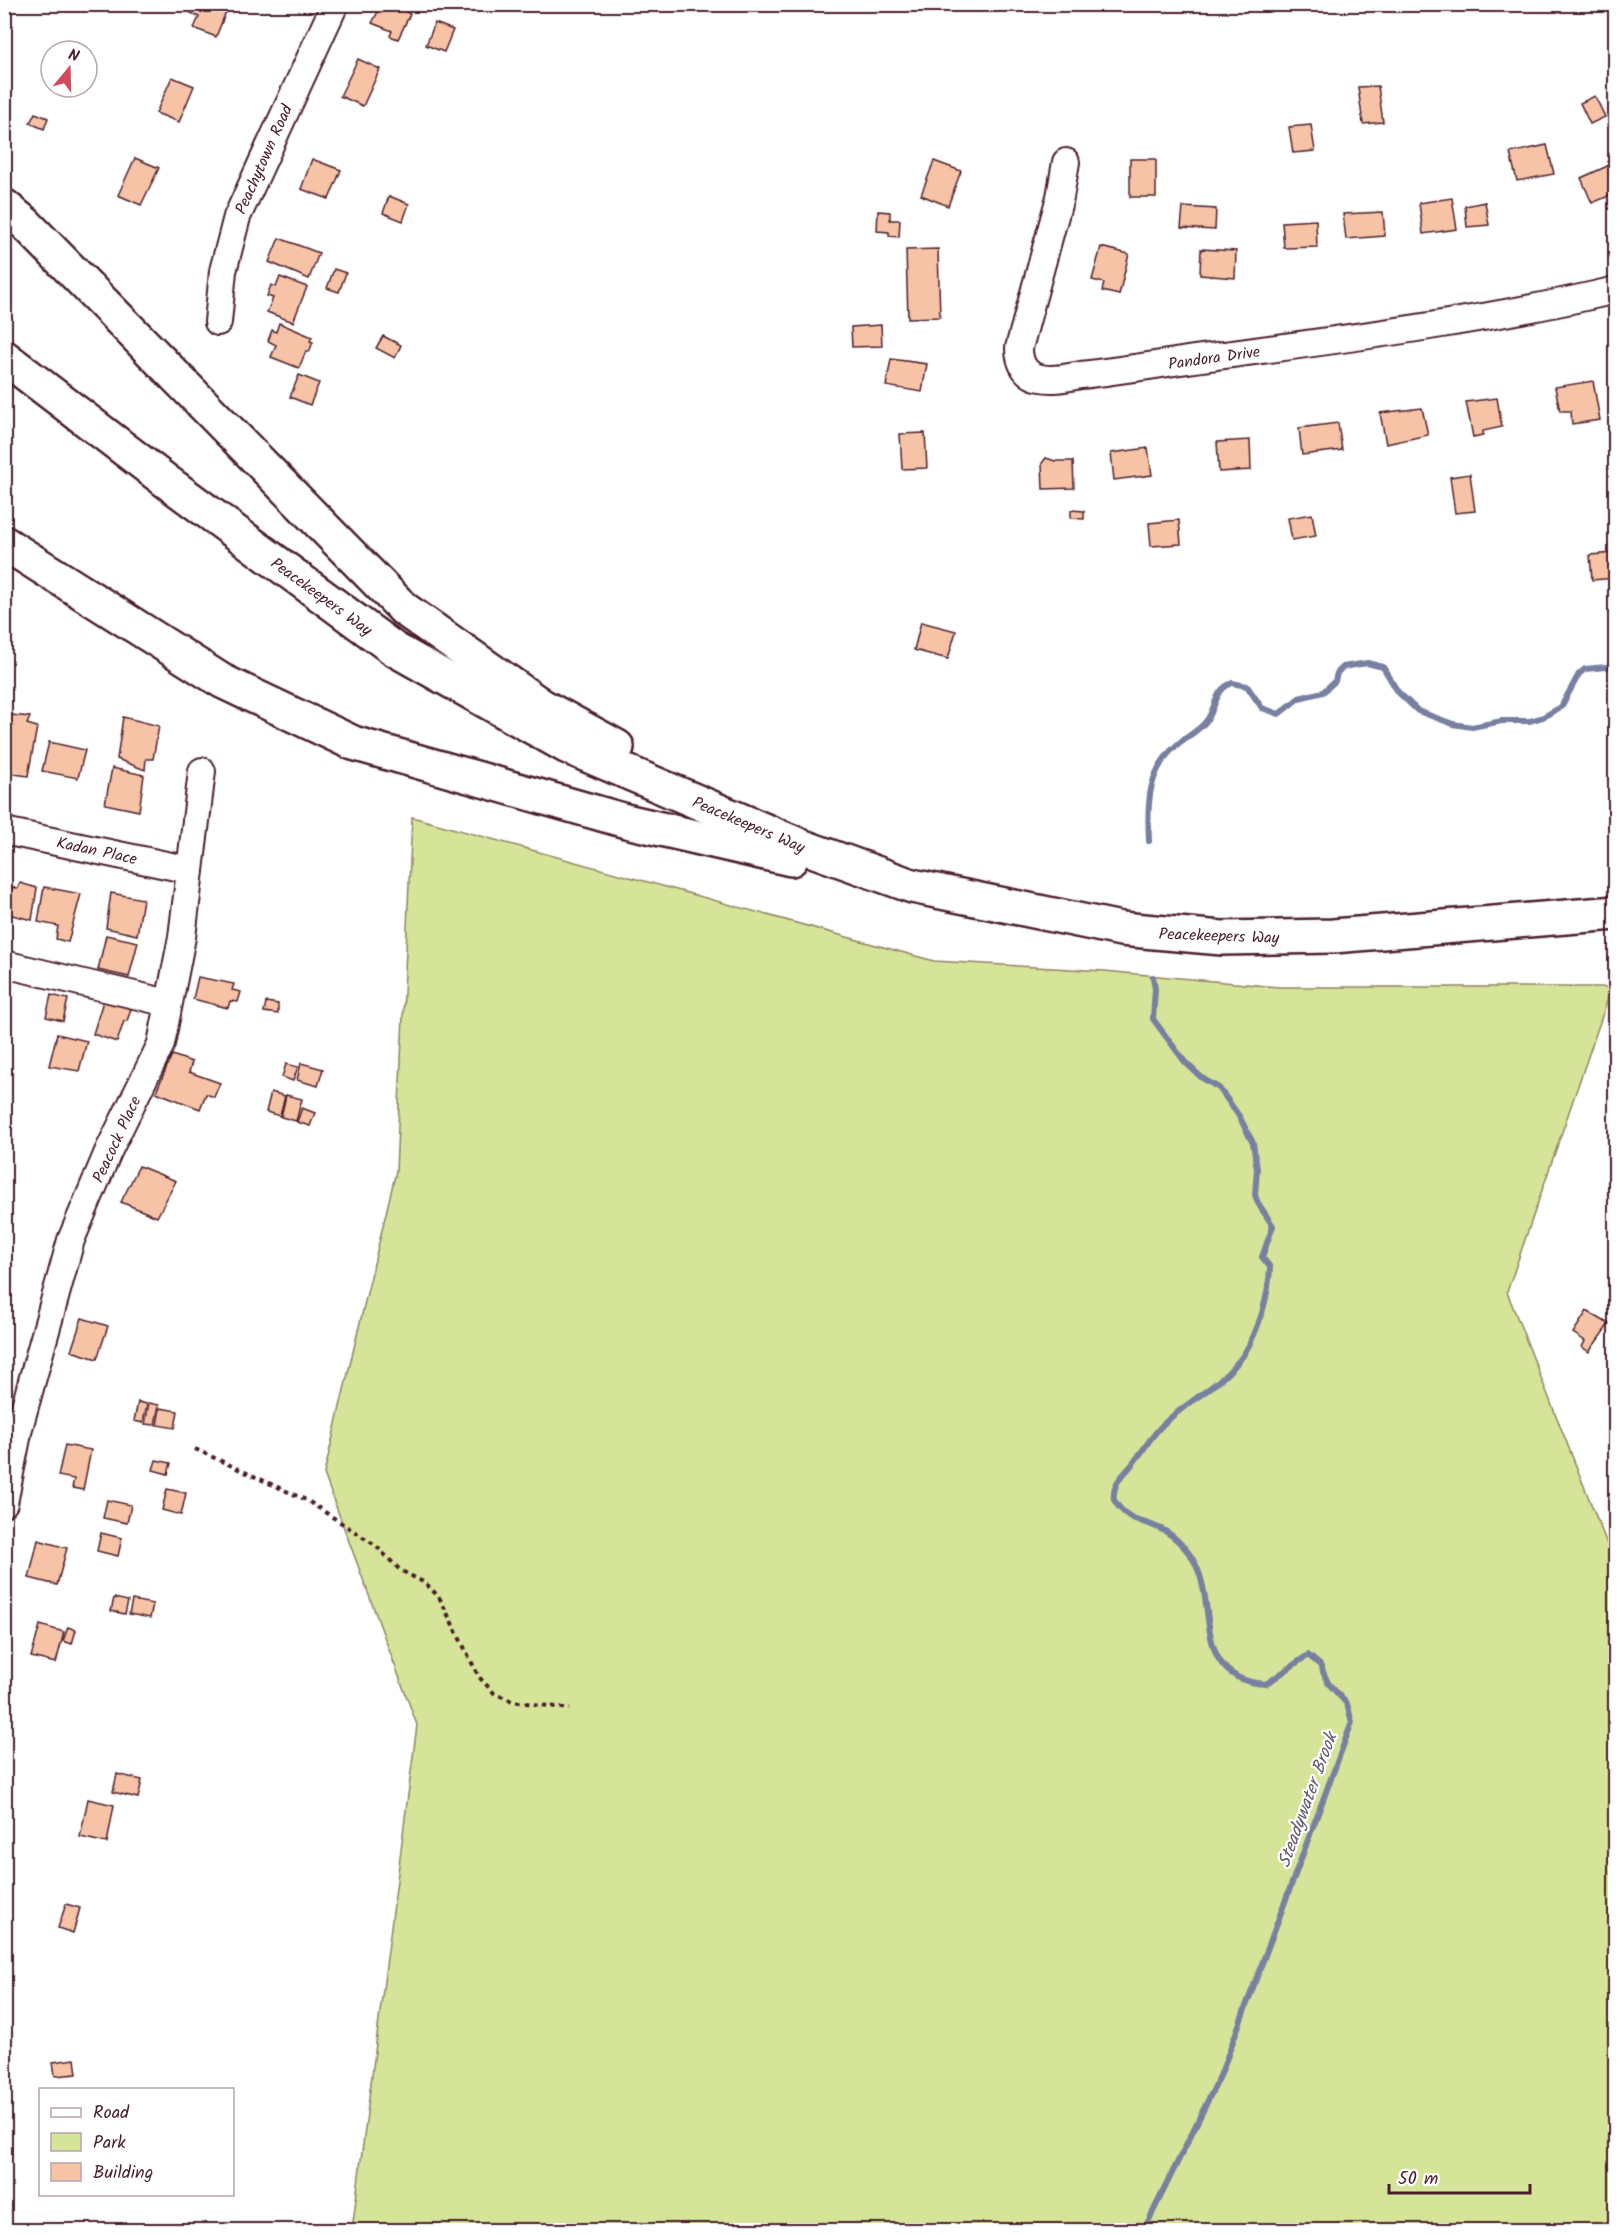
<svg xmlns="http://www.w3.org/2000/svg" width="1620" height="2235" font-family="Kalam,sans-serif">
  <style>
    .green { fill: #d5e498; stroke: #908262; stroke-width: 1.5 }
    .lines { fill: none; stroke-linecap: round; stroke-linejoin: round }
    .stream { stroke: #7780a0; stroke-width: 6 }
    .building { fill: #f6c3a6; stroke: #4a1f2b; stroke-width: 1.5 }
    .minor-casing { stroke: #4a1f2b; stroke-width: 30 }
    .highway-casing { stroke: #4a1f2b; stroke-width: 38 }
    .path { stroke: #4a1f2b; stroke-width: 4; stroke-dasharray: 4.5 4.5; stroke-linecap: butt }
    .minor { stroke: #fff; stroke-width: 26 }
    .highway { stroke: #fff; stroke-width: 33 }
    .labels { text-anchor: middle; stroke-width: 4.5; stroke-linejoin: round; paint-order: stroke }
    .street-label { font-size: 16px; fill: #4a1f2b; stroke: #fff }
    .water-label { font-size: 18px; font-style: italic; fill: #64586f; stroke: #fff }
  </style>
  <rect width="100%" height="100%" fill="#fff"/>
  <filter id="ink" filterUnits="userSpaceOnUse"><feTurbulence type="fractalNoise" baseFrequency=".0167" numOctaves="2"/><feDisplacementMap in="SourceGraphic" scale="12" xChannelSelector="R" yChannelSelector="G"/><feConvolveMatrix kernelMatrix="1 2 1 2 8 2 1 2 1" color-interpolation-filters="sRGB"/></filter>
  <g filter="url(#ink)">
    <path class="green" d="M412,817L934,961L1104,971L1278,987H1612L1507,1292L1615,1564V2230H352L417,1725L324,1474L396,1171Z"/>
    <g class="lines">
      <g class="stream">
        <path d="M1149,841C1147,803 1147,770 1179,743C1188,736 1200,730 1207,720C1217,706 1214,690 1232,683L1247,686L1262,708L1279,714L1299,698L1323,692L1335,681L1337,673L1343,667L1367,663L1383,667L1398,692L1418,711L1453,724L1472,727L1502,721H1530L1543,717L1561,707L1579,674L1585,669L1616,666"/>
        <path d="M1144,2230L1220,2076L1352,1722L1347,1704L1328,1683L1320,1665L1308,1655L1266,1684C1192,1680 1218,1608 1195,1563C1189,1551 1175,1536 1163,1530C1143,1519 1128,1523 1114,1500C1112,1481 1124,1476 1134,1462C1146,1447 1153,1432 1168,1420C1193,1398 1224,1383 1244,1354C1259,1330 1269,1295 1270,1267L1262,1257L1273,1226L1258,1203L1255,1195L1257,1169L1253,1143L1239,1116L1219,1088L1202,1078L1185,1062L1153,1019L1155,989L1153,977"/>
      </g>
    </g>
    <g class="building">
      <path d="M193,4H229L216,37L194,28L199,17L189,12Z"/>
      <path d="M382,4H391L410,14L398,39L390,36L392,31L372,23Z"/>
      <path d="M435,23L453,30L444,52L426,45Z"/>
      <path d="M358,59L380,69L363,106L340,96Z"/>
      <path d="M172,77L194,86L179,122L156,113Z"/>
      <path d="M1378,86L1383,122L1363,124L1358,87Z"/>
      <path d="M1595,96L1605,117L1590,124L1580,103Z"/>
      <path d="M35,113L48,118L44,129L30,123Z"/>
      <path d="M1311,125L1315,151L1293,153L1289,127Z"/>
      <path d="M1547,145L1554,174L1517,181L1510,153Z"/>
      <path d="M135,158L159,168L141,205L118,195Z"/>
      <path d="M312,159L341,170L329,199L301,189Z"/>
      <rect x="1130" y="159" width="26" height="38"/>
      <path d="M934,161L961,171L948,206L921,195Z"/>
      <path d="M1612,164L1616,172V193L1592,203L1581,178Z"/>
      <path d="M389,196L409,204L403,221L383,213Z"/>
      <path d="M1452,198L1457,229L1423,234L1419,203Z"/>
      <path d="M1485,202L1489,225L1467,227L1465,206Z"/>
      <path d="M1183,207L1216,209L1215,230L1181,228Z"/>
      <path d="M878,211L890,212V220H900L899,237L889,236V232L877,231Z"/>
      <path d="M1383,212L1385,236L1346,239L1343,214Z"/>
      <path d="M1316,220L1317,247L1284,248L1282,222Z"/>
      <path d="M279,238L319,253L309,279L269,262Z"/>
      <path d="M1101,247L1129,254L1119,295L1102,291L1104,283L1092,280Z"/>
      <path d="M938,249L940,317L908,318L906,250Z"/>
      <path d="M1201,249L1236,251L1235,278L1200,275Z"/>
      <path d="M334,269L346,273L339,292L327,288Z"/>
      <path d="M280,277L307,287L293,322L267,312L273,298L267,296L271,285L276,287Z"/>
      <path d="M279,323L312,337L310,341L313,342L309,352L306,351L299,368L271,357L276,345L268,341L272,330L276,332Z"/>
      <path d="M881,325L882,346L852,347L851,327Z"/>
      <path d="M383,336L401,345L395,358L376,348Z"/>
      <path d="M891,359L927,364L922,392L886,386Z"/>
      <path d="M299,375L319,383L310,405L290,397Z"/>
      <path d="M1593,381L1600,420L1572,424L1571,411H1560L1555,387Z"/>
      <path d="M1497,398L1502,427L1483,431V435L1473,437L1466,402Z"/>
      <path d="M1422,408L1428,435L1386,444L1380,413Z"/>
      <path d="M1338,423L1342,450L1302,455L1299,428Z"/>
      <path d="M925,433L927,468L902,469L900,434Z"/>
      <path d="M1250,440L1251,470L1219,472L1217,442Z"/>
      <path d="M1148,448L1152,475L1114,480L1111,453Z"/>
      <path d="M1046,458L1055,461H1073L1074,488L1043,489L1042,463Z"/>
      <path d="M1470,474L1475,511L1455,513L1450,477Z"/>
      <path d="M1071,510L1084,511V519L1071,518Z"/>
      <path d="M1312,514L1316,536L1292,540L1288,518Z"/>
      <path d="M1179,520L1181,544L1151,546L1149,523Z"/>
      <path d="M1614,553L1616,578L1592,580L1590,555Z"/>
      <path d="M921,622L956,631L948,659L914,650Z"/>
      <path d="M11,715L30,717L27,724L37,727L28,776L7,773L4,745Z"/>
      <path d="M123,717L159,726L153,759H146L145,770L117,759Z"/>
      <path d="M49,742L85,750L78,778L42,771Z"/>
      <path d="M112,768L144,775L139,811L105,804Z"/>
      <path d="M20,883L37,888L32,920L4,913V887L18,888Z"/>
      <path d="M44,887L81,894L68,942L56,939L58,926L38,922Z"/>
      <path d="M111,893L143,899L137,935L106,928Z"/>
      <path d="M106,935L138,942L129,977L98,970Z"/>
      <path d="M198,977L234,984L232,990L241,992L238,1002L230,1001L228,1008L193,999Z"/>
      <path d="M51,995L68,999L63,1021L46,1017Z"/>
      <path d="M116,999L129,1003L128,1008L131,1009L127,1021H124L117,1042L93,1034L103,1001L114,1004Z"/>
      <path d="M266,1002L278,1004V1014L264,1012Z"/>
      <path d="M57,1034L87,1041L79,1071L49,1066Z"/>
      <path d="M172,1055L192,1062L189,1072L220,1083L214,1097L206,1094L200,1109L156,1092Z"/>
      <path d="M301,1063L323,1069L318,1086L297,1080Z"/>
      <path d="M286,1064L298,1067L293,1081L282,1077Z"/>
      <path d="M271,1092L285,1096L280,1116L266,1112Z"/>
      <path d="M286,1095L302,1099L296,1121L281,1117Z"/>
      <path d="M302,1108L315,1113L310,1126L297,1122Z"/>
      <path d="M139,1166L176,1181L157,1217L121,1202Z"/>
      <path d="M1587,1311L1609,1324L1589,1352L1582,1347L1585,1341L1573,1333Z"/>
      <path d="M82,1318L108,1326L97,1359L71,1351Z"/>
      <path d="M138,1402L147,1404L143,1423L134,1421Z"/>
      <path d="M149,1403L159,1405L155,1425L145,1424Z"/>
      <path d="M160,1408L178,1411L175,1428L157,1425Z"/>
      <path d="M65,1445L91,1450L83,1490L72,1488L74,1479L58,1476Z"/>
      <path d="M156,1460L171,1463L168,1474L153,1470Z"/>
      <path d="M167,1489L186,1493L181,1515L162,1510Z"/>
      <path d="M107,1500L131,1505L127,1523L103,1518Z"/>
      <path d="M101,1533L122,1538L118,1556L97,1551Z"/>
      <path d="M38,1540L67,1548L57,1585L29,1578Z"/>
      <path d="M114,1598L128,1601L125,1614L111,1611Z"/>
      <path d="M132,1600L153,1604L150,1618L129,1614Z"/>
      <path d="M40,1625L64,1632L56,1663L31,1657Z"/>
      <path d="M68,1627L76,1630L72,1644L63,1641Z"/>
      <path d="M117,1774L142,1780L138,1798L113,1792Z"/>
      <path d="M88,1799L114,1805L107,1843L80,1837Z"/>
      <path d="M66,1904L80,1908L73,1933L58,1928Z"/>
      <path d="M75,2059L77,2074L55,2076L53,2062Z"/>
    </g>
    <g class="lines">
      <g class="minor-casing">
        <g id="minor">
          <path d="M1066,162L1060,197L1019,348C1019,363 1026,376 1041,378C1054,381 1069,377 1081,375C1115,371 1147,366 1181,361C1326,341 1472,324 1616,290"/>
          <path d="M218,322L223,271L237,217L335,4"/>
          <path d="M4,831L190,870"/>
          <path d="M4,964L168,1003"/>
          <path d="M4,1503L19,1428L71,1240L108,1152L161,1044L182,937L202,771"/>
        </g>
      </g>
      <g class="highway-casing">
        <g id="highway">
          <path d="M4,206L26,224L404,609L542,706L617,747"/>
          <path d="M4,357L166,481L394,649L566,746L801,846L912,886L1121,929L1222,938L1333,936L1616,913"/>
          <path d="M4,543L222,681L353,743L626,821L791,859"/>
        </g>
      </g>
      <path class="path" d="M195,1449L308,1501L375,1545L400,1570L425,1583L439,1597L479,1677L494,1693L512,1701L570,1709"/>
      <use href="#minor" class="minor"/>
      <use href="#highway" class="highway"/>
    </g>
  </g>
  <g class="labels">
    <g class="street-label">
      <text transform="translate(263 159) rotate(-66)" y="6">Peachytown Road</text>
      <text transform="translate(1214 357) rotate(-8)" y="6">Pandora Drive</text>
      <text transform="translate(322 596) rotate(36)" y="6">Peacekeepers Way</text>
      <text transform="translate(749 824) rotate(23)" y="6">Peacekeepers Way</text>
      <text transform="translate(97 850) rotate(12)" y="6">Kadan Place</text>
      <text transform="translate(1219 935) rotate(2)" y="6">Peacekeepers Way</text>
      <text transform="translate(116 1139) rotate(-65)" y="6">Peacock Place</text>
    </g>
    <g class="water-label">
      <text transform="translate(1307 1800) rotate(-70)" y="6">Steadywater Brook</text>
    </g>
  </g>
  <rect width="1620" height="2235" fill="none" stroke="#fff" stroke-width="24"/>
  <rect x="12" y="12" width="1596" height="2211" fill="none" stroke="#4a1f2b" stroke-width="2" filter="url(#ink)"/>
  <rect x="39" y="2088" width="195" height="108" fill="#ffffff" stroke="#b7a5aa" stroke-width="1.5"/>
  <rect x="51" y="2108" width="30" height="9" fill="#ffffff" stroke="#b7a5aa" stroke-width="1.5"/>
  <text x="93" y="2118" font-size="18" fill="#4a1f2b">Road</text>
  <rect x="51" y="2133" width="30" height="18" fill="#d5e498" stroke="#b7a5aa" stroke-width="1.5"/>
  <text x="93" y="2148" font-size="18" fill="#4a1f2b">Park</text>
  <rect x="51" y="2163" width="30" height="18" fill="#f6c3a6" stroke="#b7a5aa" stroke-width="1.5"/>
  <text x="93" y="2178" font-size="18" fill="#4a1f2b">Building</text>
  <g transform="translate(69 69) rotate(19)"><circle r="28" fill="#ffffff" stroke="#b7a5aa" stroke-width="1.5"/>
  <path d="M0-4.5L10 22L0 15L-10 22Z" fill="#d1495b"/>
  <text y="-9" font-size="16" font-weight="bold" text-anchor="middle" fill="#4a1f2b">N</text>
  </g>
  <path d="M1389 2184v9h141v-9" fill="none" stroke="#4a1f2b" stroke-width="3"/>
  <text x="1398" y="2184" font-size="18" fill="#4a1f2b" stroke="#ffffff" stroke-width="4.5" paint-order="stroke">50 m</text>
</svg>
